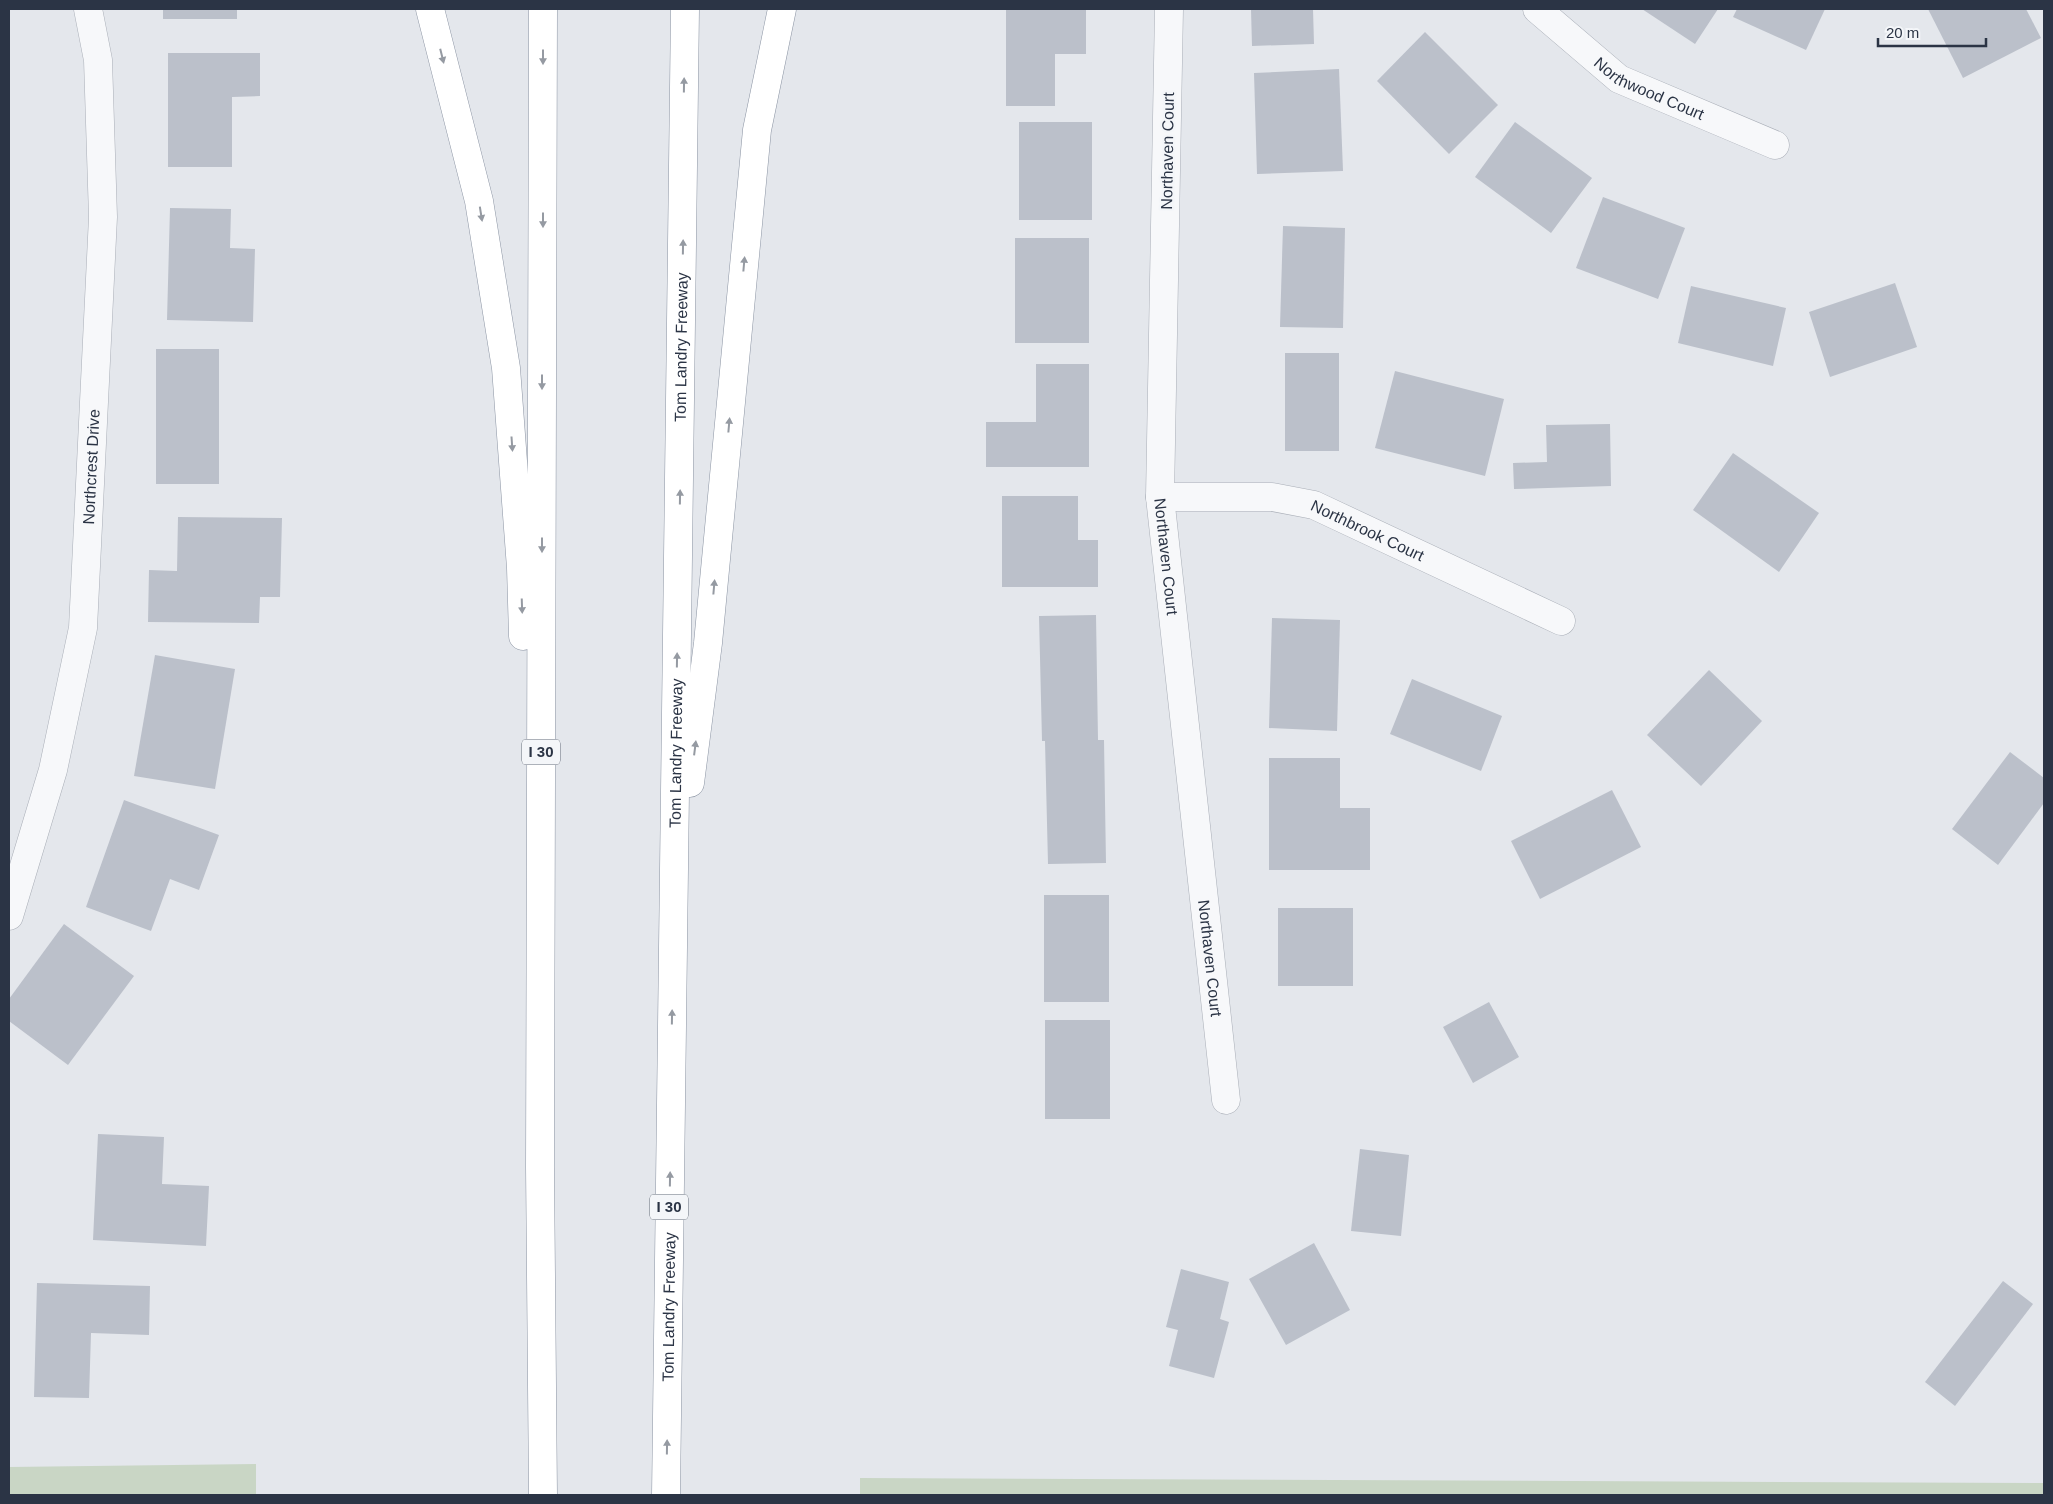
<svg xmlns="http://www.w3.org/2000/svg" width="2053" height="1504" font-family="Arial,sans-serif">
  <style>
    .green { fill: #c9d6c5 }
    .building { fill: #bbc0ca }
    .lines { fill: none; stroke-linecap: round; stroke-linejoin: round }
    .minor-casing { stroke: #a9aeb7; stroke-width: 29 }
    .highway-casing { stroke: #8b94a3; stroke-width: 29 }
    .minor { stroke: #f7f8fa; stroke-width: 28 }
    .highway { stroke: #fff; stroke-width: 28 }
    .oneway { fill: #959aa2 }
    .labels { text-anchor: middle; stroke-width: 5; stroke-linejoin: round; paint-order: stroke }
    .shield { fill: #f4f6f9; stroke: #676e7b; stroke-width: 1 }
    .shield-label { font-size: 15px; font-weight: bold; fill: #2b3445 }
    .street-label { font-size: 16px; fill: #2b3445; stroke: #f4f6f9 }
  </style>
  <rect width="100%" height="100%" fill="#e4e7ec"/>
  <g class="green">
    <path d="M256,1464V1495H9V1467Z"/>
    <path d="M860,1478L2044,1483V1495H860Z"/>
  </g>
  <g class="building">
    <rect x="163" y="9" width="74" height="10"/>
    <path d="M1006,9H1086V54H1055V106H1006Z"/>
    <path d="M1251,9H1313L1314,44L1252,46Z"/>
    <path d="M1642,9H1718L1695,44Z"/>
    <path d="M1737,9H1825L1806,50L1733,17Z"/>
    <path d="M1928,9H2026L2041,38L1963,78Z"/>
    <path d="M1425,32L1498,105L1449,154L1377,81Z"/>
    <path d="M168,53H260V96L232,97V167H168Z"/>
    <path d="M1339,69L1343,171L1257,174L1254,73Z"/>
    <rect x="1019" y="122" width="73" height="98"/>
    <path d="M1515,122L1592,178L1551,233L1475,177Z"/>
    <path d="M1603,197L1685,228L1658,299L1576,268Z"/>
    <path d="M170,208L231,209L230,248L255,249L253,322L167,320Z"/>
    <path d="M1283,226L1345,228L1343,328L1280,327Z"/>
    <rect x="1015" y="238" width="74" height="105"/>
    <path d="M1895,283L1917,347L1830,377L1809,312Z"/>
    <path d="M1691,286L1786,308L1773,366L1678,343Z"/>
    <rect x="156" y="349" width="63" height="135"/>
    <rect x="1285" y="353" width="54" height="98"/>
    <path d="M1036,364H1089V467H986V422H1036Z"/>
    <path d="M1395,371L1504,399L1485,476L1375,448Z"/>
    <path d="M1610,424L1611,486L1514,489L1513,463L1547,462L1546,425Z"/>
    <path d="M1733,453L1819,513L1779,572L1693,510Z"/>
    <path d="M1002,496H1078V540H1098V587H1002Z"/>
    <path d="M178,517L282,518L280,597H260L259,623L148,622L149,570L177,571Z"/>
    <path d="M1096,615L1098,740H1104L1106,863L1048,864L1045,741H1042L1039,616Z"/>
    <path d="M1272,618L1340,620L1337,731L1269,728Z"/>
    <path d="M155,655L235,669L215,789L134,776Z"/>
    <path d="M1709,670L1762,721L1701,786L1647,735Z"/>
    <path d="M1412,679L1502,716L1481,771L1390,734Z"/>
    <path d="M2010,752L2044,778V803L1998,865L1952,829Z"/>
    <path d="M1269,758H1340V808H1370V870H1269Z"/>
    <path d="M1612,790L1641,847L1540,899L1511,841Z"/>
    <path d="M124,800L219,835L199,890L170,879L151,931L86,907Z"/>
    <rect x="1044" y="895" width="65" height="107"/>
    <rect x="1278" y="908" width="75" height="78"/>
    <path d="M64,924L134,976L68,1065L9,1021V999Z"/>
    <path d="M1489,1002L1519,1057L1473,1083L1443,1027Z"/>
    <rect x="1045" y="1020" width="65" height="99"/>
    <path d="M98,1134L164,1137L162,1184L209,1186L206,1246L93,1240Z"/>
    <path d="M1360,1149L1409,1155L1401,1236L1351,1231Z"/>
    <path d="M1314,1243L1350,1310L1286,1345L1249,1279Z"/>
    <path d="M1181,1269L1229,1282L1220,1319L1229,1322L1214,1378L1169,1366L1178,1330L1166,1327Z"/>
    <path d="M2003,1281L2033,1304L1955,1406L1925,1382Z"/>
    <path d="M37,1283L150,1286L149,1335L91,1333L89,1398L34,1397Z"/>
  </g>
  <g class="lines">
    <g class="minor-casing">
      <g id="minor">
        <path id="s1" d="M1169,9L1160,497L1226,1100"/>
        <path id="s2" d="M1537,9L1619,79L1775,145"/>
        <path id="s3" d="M1160,497H1272L1314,505L1561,621"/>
        <path id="s4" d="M9,916L53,770L83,628L103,217L98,60L88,9"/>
      </g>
    </g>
    <g class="highway-casing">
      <g id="highway">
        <path d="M430,9L479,201L506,368L521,568L523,636"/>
        <path d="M543,9L540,1167L543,1495"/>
        <path d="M690,783L708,643L757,130L782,9"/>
        <path id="s5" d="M666,1495L685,9"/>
      </g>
    </g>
    <use href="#minor" class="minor"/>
    <use href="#highway" class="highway"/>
  </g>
  <defs><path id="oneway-solid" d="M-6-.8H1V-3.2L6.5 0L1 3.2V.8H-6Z" transform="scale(1.25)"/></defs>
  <g class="oneway">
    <use href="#oneway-solid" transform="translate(442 56) rotate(76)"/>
    <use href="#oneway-solid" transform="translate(543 57) rotate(90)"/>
    <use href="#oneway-solid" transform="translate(684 85) rotate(-89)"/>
    <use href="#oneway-solid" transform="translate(481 214) rotate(81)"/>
    <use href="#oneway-solid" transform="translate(543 220) rotate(90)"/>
    <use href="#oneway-solid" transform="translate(683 247) rotate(-89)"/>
    <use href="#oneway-solid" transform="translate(744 264) rotate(-85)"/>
    <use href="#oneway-solid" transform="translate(542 382) rotate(90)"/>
    <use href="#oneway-solid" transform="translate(729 425) rotate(-85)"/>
    <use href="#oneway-solid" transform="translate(512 444) rotate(86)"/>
    <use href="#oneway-solid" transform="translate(680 497) rotate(-89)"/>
    <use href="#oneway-solid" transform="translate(542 545) rotate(90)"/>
    <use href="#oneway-solid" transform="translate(714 587) rotate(-85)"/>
    <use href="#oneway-solid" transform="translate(522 606) rotate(88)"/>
    <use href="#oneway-solid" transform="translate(677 660) rotate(-89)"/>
    <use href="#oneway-solid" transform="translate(695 748) rotate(-83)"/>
    <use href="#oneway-solid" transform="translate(672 1017) rotate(-89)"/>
    <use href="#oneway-solid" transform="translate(670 1179) rotate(-89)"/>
    <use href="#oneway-solid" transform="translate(667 1447) rotate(-89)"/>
  </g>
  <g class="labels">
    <g class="shield">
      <rect x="522" y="739.5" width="38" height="25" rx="4"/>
      <rect x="650" y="1194.5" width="38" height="25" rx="4"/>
    </g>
    <g class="shield-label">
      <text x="541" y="757">I 30</text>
      <text x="669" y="1212">I 30</text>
    </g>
    <g class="street-label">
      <text dy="6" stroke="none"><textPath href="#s2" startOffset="139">Northwood Court</textPath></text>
      <text transform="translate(1167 151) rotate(-89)" y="6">Northaven Court</text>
      <text dy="6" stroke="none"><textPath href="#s5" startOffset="1148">Tom Landry Freeway</textPath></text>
      <text dy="6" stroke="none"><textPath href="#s4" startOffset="459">Northcrest Drive</textPath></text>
      <text dy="6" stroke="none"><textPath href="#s3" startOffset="214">Northbrook Court</textPath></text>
      <text dy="6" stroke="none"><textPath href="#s1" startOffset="548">Northaven Court</textPath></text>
      <text dy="6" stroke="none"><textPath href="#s5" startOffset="742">Tom Landry Freeway</textPath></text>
      <text dy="6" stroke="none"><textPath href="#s1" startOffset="952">Northaven Court</textPath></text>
      <text dy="6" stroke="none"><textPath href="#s5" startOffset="188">Tom Landry Freeway</textPath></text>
    </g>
  </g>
  <rect width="2053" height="1504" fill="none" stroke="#2b3445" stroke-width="20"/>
  <path d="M1878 38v8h108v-8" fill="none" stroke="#2b3445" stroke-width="2.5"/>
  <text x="1886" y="38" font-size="15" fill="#2b3445" stroke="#f4f6f9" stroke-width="4" paint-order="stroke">20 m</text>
</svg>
